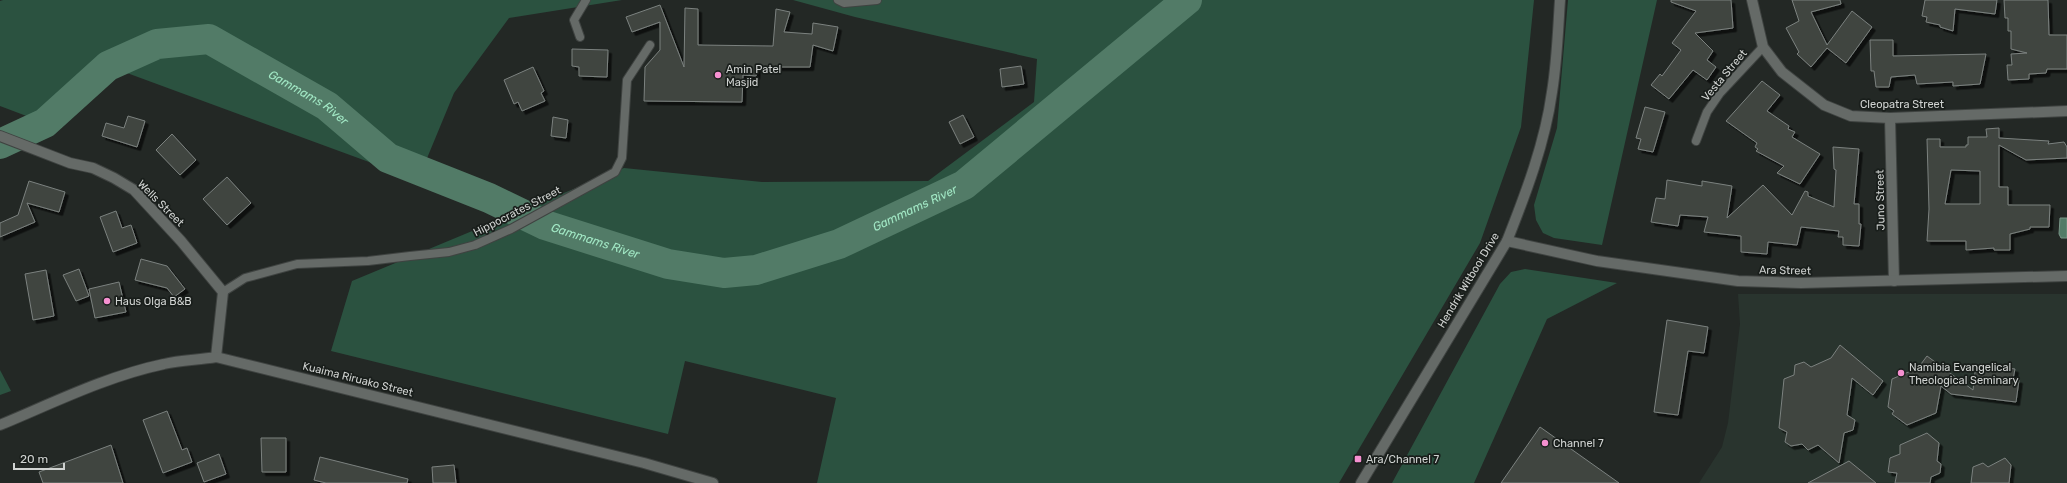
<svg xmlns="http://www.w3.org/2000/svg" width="2067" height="483" font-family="Rubik,sans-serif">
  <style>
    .built { fill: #29342e }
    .green { fill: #2b5240 }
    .water { fill: #527b67; stroke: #789587 }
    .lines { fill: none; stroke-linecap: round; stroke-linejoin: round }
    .river { stroke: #527b67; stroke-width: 30 }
    .building { fill: #3f4441; stroke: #7c827f; fill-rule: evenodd; filter: url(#shadow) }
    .service-casing { stroke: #3f4341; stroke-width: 10 }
    .minor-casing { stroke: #3f4341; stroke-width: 12 }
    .tertiary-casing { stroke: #3f4341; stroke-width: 12 }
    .secondary-casing { stroke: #3f4341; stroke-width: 12 }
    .service { stroke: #656a67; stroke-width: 8 }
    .minor { stroke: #656a67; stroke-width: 10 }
    .tertiary { stroke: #656a67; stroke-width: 10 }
    .secondary { stroke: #656a67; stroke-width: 10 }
    .poi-dot { fill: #f690d0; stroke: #191e1b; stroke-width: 1.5 }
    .labels { text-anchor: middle; stroke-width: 3.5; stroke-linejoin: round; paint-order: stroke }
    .poi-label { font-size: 11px; fill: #d0d3d1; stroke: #191e1b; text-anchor: start }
    .street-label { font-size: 11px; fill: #d0d3d1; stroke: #191e1b }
    .water-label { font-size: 12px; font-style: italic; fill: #a2e8c5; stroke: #191e1b }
  </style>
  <defs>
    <filter id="shadow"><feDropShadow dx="3.5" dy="3.5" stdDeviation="0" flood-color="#0009"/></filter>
  </defs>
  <rect width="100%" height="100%" fill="#232825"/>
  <path class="built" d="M1738,294H2067V483H1699L1722,447L1728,423L1740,324Z"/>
  <g class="green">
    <path d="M3,0H622L509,18L454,93L418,180L108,66L45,123L0,106V1Z"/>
    <path d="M793,0H1534L1521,127L1480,243L1339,483H817L836,398L685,361L668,434L331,351L352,281L624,168L762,182L928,181L1034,102L1037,59L855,17Z"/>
    <path d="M1568,0H1657L1602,245L1554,238L1543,233L1536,220L1534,205L1557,128Z"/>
    <path d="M1525,269L1617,283L1547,319L1474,483H1392L1500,284L1511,272Z"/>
    <path d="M0,370L11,391L0,395Z"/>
  </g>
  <path class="water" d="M2060,218H2067V238H2061L2059,234Z"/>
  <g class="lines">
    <path class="river" id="s1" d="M0,144L45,123L108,66L157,44L209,39L327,106L388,158L489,198L545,225L668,264L724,273L756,270L839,244L964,185L1187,0"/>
  </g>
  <g class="building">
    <path d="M1671,0H1731L1733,28L1695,33L1713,51L1707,60L1716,67L1707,80L1693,70L1669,99L1651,85L1660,74L1662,76L1681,50L1672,43L1696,11L1671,2Z"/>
    <path d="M1792,0H1840L1841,4L1811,12L1827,45L1852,11L1872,27L1846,63L1827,48L1811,67L1797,54L1799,52L1786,28L1799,21Z"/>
    <path d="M1925,0H1997L1995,14L1955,9L1953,31L1940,27V25L1926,22L1927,17L1922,16Z"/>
    <path d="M2004,0H2048L2049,35H2067V69H2047L2046,73L2029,74V79L2008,80L2007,65H2012L2011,54L2027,53L2011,49V31H2008V18H2005Z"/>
    <path d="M660,5L684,67L685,8L698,9V45L773,46L776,9L790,12L784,32L812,34L813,23L838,27L833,51L813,45L810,67H757L756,76L743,75L742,102L644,101L645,67L660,50V22L632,32L626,17Z"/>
    <path d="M1870,40H1893V56L1986,54L1980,84L1953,86V82L1917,84L1915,75L1891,77L1889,87H1876L1874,71H1871Z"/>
    <path d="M572,49L608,50L607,77L579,76V67L572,66Z"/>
    <path d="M1021,66L1024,84L1002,87L1000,69Z"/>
    <path d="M533,67L544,91L541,93L545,101L522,111L518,102L514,104L504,80Z"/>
    <path d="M1762,81L1780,95L1767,111L1789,126L1788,129L1795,132L1792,137L1820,154L1800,184L1777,173L1784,166L1756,151L1758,149L1755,147L1757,143L1726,121Z"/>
    <path d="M1645,107L1665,112L1653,152L1638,149L1641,139L1636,138Z"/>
    <path d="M963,115L974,137L960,144L949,122Z"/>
    <path d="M128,116L145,121L137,147L102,136L106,123L124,128Z"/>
    <path d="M553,117L568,120L566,138L551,136Z"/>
    <path d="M1999,128V138L2049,141L2048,144L2064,142L2067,147V158L2026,160L1999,145V187H2008V205H2050L2049,227H2030V229L2010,234V250H1994V248L1966,250V241H1927L1929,209L1927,139H1940V147H1966V145H1968V137H1987L1986,129ZM1951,170L1980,171V204H1945Z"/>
    <path d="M172,134L196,160L180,175L156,150Z"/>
    <path d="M1833,147L1859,149L1854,204H1859V224H1861L1859,246L1843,245V237H1838L1839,231L1801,227L1797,245L1768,242L1767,254L1741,252V236L1704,232L1708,217L1680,215L1678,226L1651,222L1656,198L1665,199L1667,180L1702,186V181L1732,186L1727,218L1763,185L1792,215L1805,191L1808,192V196L1834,207L1836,170L1834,169Z"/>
    <path d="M227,177L251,203L227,225L203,199Z"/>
    <path d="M29,181L65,192L59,212L27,203L35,222L0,237V223L18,215Z"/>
    <path d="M116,211L122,228L131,225L137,243L113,252L100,217Z"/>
    <path d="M141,259L167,266L185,289L174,297L167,288L135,280Z"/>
    <path d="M79,269L89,296L76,301L63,275Z"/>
    <path d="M46,270L54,316L33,320L25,274Z"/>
    <path d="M119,282L126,312L95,318L89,289Z"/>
    <path d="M1667,320L1708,327L1704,353L1688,351L1678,415L1654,412Z"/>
    <path d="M1840,345L1883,381L1873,395L1852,378L1847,415L1855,420L1853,430L1844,433L1839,463L1818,445L1808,450L1802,444L1791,446L1785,442L1787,432L1779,428L1784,379L1794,375L1795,365L1804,362L1811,367L1831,358Z"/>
    <path d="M1927,356L1973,390L1975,372L1980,373L1981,364L2015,369L2013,379L2019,380L2016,402L1951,394L1941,386L1936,413L1907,425L1892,414L1894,411L1888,407L1892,379L1918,368Z"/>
    <path d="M167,411L182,450L187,448L192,462L163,473L143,420Z"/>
    <path d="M1540,427L1619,483H1501Z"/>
    <path d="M1927,433L1939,443L1937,461L1941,464L1940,473L1931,477L1930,483H1895L1897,473L1888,472L1890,458L1900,454V445Z"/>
    <path d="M261,438H286V472H262Z"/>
    <path d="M111,445L123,483H43L39,472Z"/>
    <path d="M219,454L226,474L204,482L197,463Z"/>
    <path d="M320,457L408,479L407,483H326L314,480Z"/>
    <path d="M2005,458L2011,465L2009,483H1971L1973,467L1983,463L1988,467Z"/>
    <path d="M1849,461L1876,483H1808Z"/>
    <path d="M454,465L456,483H433L432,467Z"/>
  </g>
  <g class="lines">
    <g class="service-casing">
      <g id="service">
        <path d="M838,0L844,3L877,0"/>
        <path d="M580,37L574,20L586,0"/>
        <path d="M1696,141L1707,112L1720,93L1763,47"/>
        <path d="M223,292L245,278L297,264L368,261L410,256L449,252L475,245L511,229L615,172L622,158L627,80L650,45"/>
      </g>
    </g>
    <g class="minor-casing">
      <g id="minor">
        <path d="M1752,0L1763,47L1782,72L1824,105L1851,116L1890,118L2067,111"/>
        <path d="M1890,118L1894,281"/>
        <path d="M0,136L70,163L93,168L114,178L134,190L181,241L223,292L216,357"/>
        <path d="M1507,241L1597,261L1738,281L1801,283L2067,276"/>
      </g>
    </g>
    <g class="tertiary-casing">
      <path id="tertiary" d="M0,425C53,403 107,376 164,364C181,360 199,360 216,357L644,463L713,483"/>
    </g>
    <g class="secondary-casing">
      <path id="secondary" d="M1361,483L1507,241C1526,193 1545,143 1552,92C1557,62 1558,30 1560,0"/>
    </g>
    <use href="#service" class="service"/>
    <use href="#minor" class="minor"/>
    <use href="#tertiary" class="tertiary"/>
    <use href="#secondary" class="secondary"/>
  </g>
  <g class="poi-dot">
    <circle cx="718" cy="75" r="4"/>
    <circle cx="107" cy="301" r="4"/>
    <circle cx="1901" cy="373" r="4"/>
    <circle cx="1545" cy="443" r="4"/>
    <rect x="1354" y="455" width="8" height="8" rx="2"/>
  </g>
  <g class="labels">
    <g class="poi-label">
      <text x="726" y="73">Amin Patel<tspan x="726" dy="13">Masjid</tspan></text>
      <text x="115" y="305">Haus Olga B&amp;B</text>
      <text x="1909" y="371">Namibia Evangelical<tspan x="1909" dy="13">Theological Seminary</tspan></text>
      <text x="1553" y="447">Channel 7</text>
      <text x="1366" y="463">Ara/Channel 7</text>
    </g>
    <g class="street-label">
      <text transform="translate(1724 75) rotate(-50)" y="4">Vesta Street</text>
      <text x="1902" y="108">Cleopatra Street</text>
      <text transform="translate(1880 200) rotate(-91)" y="4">Juno Street</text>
      <text transform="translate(161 203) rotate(45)" y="4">Wells Street</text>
      <text transform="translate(517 211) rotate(-27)" y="4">Hippocrates Street</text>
      <text transform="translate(1785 270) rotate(1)" y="4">Ara Street</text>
      <text transform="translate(1468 280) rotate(-59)" y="4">Hendrik Witbooi Drive</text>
      <text transform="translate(358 379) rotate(14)" y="4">Kuaima Riruako Street</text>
    </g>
    <g class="water-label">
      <text dy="4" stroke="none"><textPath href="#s1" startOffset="356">Gammams River</textPath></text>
      <text dy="4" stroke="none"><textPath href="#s1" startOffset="1016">Gammams River</textPath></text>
      <text dy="4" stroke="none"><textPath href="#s1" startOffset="680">Gammams River</textPath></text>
    </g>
  </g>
  <path d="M14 463v6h50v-6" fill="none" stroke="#d0d3d1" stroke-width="2"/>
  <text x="20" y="463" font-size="12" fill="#d0d3d1" stroke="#191e1b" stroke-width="3" paint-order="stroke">20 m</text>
</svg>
